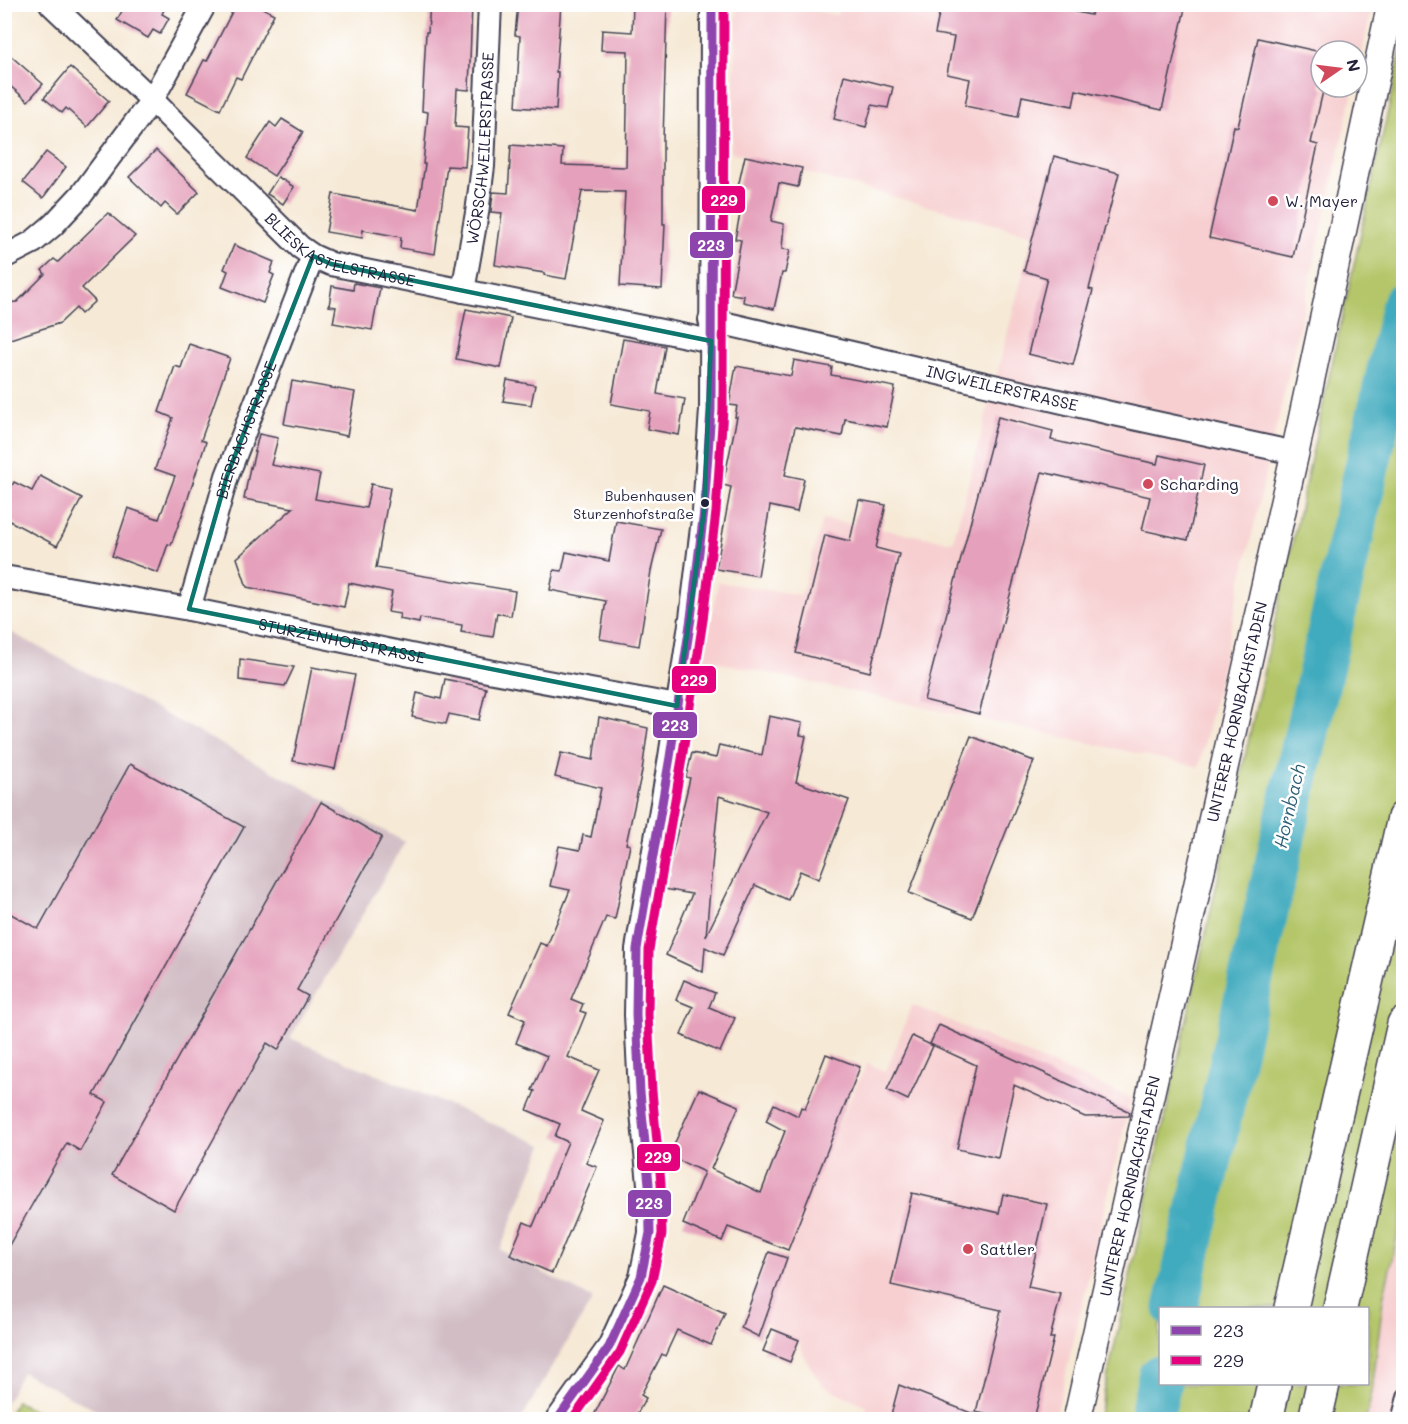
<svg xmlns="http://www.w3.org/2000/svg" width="1408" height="1424" font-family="Mali,sans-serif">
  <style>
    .built { fill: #f7cfd0 }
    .industrial { fill: #d2bdc5 }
    .green { fill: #b4c669; stroke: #6b7452; stroke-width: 1.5; fill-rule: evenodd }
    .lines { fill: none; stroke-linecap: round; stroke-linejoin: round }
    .river { stroke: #3faabe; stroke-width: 45 }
    .building { fill: #e5a1bb; fill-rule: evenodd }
    .service-casing { stroke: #424052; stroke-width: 14 }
    .minor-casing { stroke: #424052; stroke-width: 26 }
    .tertiary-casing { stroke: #424052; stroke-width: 30 }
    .motorway-casing { stroke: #424052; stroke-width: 36 }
    .service { stroke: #fff; stroke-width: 10 }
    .minor { stroke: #fff; stroke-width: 22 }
    .tertiary { stroke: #fff; stroke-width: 27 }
    .motorway { stroke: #fff; stroke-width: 33 }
    .bus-1-casing { stroke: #fff; stroke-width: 14 }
    .bus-2-casing { stroke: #fff; stroke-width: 14 }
    .bus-1 { stroke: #8e44ad; stroke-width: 9 }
    .bus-2 { stroke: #e5007d; stroke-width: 9 }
    .marked { fill: none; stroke: #0f766e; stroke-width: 4.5; stroke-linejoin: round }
    .poi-dot { fill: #d1495b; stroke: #fff; stroke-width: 2 }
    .bus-dot { fill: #22223b; stroke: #fff; stroke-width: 2 }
    .labels { text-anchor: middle; stroke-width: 5; stroke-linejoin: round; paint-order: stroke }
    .bus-label { font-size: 14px; fill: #22223b; stroke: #fff; text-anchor: end }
    .street-label { font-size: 16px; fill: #22223b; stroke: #fff }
    .poi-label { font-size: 16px; fill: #22223b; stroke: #fff; text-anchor: start }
    .water-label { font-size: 18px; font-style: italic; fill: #2f5f76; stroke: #fff }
    .line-badge { stroke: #fff; stroke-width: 2 }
    .badge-label { font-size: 16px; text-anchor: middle; font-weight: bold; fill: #fff }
  </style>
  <rect width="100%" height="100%" fill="#fff"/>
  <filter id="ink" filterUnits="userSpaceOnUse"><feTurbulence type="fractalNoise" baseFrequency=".0167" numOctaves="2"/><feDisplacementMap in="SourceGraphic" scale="12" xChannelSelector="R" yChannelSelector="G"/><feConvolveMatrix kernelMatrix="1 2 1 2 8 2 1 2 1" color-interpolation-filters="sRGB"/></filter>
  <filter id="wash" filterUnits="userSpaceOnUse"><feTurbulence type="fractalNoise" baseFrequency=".008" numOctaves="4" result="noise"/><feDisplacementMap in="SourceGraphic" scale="24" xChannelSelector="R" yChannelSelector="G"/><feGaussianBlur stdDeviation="1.35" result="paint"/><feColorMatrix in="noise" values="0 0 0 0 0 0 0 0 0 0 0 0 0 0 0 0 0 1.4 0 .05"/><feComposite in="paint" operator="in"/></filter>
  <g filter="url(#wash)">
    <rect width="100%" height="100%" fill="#f6e9d5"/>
    <g class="built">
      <path d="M839,4L1373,5L1357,73V51H1321V87H1354L1199,767L704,659L718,582L801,595L823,519L953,542L1033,235L731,152L737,5H787L837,15Z"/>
      <path d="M912,1005L1131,1098L1055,1419H864L867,1406L823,1386L804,1357L799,1340L772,1329L764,1322L787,1258L788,1250L829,1144L867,1063L886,1072Z"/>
      <path d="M1403,1207V1419L1366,1420L1372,1392L1383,1299Z"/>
    </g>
    <path class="industrial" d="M5,629L405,842L290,1038L543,1145L500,1250L593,1299L521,1419H113L22,1372L5,1404Z"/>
    <g class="green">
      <path d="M1403,43L1404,1207L1383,1299L1372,1392L1366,1419L1098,1420ZM1160,1308H1368V1384H1160Z"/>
      <path d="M16,1401L51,1419H7Z"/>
    </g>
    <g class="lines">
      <g class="river">
        <path d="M1176,1308L1404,304"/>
        <path d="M1151,1420L1160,1377"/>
      </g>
    </g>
    <g id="blocks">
      <g class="building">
        <path d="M126,4H167L162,14L169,18L160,34L153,30L148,38L117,20Z"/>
        <path d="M236,4H255L274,14L241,79L236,77L220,110L187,93L204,60L207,61Z"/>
        <path d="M430,4H472L469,90L457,89L455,127L468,128L465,167L447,166L435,254L400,248L401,237L363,230L362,238L326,232L333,194L418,210L425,164H423L428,112L422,111L426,32H428Z"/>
        <path d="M518,4H561L556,72H558L556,110L516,107L520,36L515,35Z"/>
        <path d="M633,4H667L663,140V224H665L662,289L620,286L625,192L582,191L566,279L544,275V273L495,265L502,213L491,212L493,192L508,193L511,145L563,149L562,165L626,167L628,51L601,50L602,30L632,32Z"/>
        <path d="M941,4H1038L1091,15L1094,4H1186L1162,110L1076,90L1073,106L1022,96L1018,117L965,106L970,79L947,74L954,37L935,34Z"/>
        <path d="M1258,38L1321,52V87H1324L1311,143L1318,145L1293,257L1209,238L1234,126L1238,127Z"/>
        <path d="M4,50L43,84L28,101L4,81Z"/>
        <path d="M70,67L109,101L87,127L66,108L62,113L44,98Z"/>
        <path d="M844,75L893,87L888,108L872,105L866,127L834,119Z"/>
        <path d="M282,119L303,132L274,176L247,158L270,122L276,127Z"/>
        <path d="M156,150L199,192L177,214L165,203L161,208L129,177Z"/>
        <path d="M46,152L66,167L43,198L23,182Z"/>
        <path d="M745,156L802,168L798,187L779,183L771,221L784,224L782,249L790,250L785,273H782L774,309L743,302L744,296L731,294L741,240L735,239L745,189L738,187Z"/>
        <path d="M1054,156L1119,173L1089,289L1093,290L1073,365L1028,354L1047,278L1024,271Z"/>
        <path d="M278,177L294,187L283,204L267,194Z"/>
        <path d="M108,213L135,236L82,288L95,301L81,314L76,308L60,323L4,341V303L17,302L45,274L42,270L54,259L58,262Z"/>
        <path d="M234,245L274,262L270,273L274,275L263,303L222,287L228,271L224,269Z"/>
        <path d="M354,283L380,288L372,330L333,323L336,307L329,306L332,286L353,290Z"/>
        <path d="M466,309L511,318L501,368L456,359Z"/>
        <path d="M623,339L665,346L657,394L685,399L679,435L647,429L650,411L611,404Z"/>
        <path d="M189,344L230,358L201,440L206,442L188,498L171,545L168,544L158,573L112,556L128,508L159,519L175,476L155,469L173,418L159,412L175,366L181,368Z"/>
        <path d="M794,360L832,367L831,375L895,387L887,427L845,419L842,436L795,427L785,475L804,479L797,512L770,506L758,576L716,569L731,487L723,485L737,417H735L737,406L729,405L736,366L791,376Z"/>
        <path d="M507,380L535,385L531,405L503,401Z"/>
        <path d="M292,381L355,392L347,436L284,424Z"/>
        <path d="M998,417L1053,431L1051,440L1157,464L1159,455L1204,465L1188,540L1142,530L1150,497L1042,472L979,714L924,700Z"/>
        <path d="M259,434L278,438L271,465L320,474L315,499L366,508L371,484L390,488L376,568L515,591L511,616L497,613L493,637L461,632L462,625L420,618L419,623L399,619L400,614L388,612L392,592L349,583L344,607L247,587L237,558L293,508L244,499L250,467L251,468Z"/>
        <path d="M40,476L82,498L57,546L4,518V501L14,482L32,491Z"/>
        <path d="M859,500L886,505L876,548L899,554L870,672L796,653L825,535L850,541Z"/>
        <path d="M616,521L661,529L651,571L639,646L600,639L606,601L550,590L554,570L562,571L566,552L609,561Z"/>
        <path d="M240,659L294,667L285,686L239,680Z"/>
        <path d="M312,667L355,675L335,769L293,761Z"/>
        <path d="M445,679L486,688L479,720L449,714L446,724L412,717L417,693L441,699Z"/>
        <path d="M769,716L802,723L800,735L806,736L796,782L849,800L819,879L800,871L788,900L755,885L723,955L705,947L703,972L666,955L692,894L664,889L690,778L686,777L692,753L716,758L719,745L762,755ZM719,796L767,812L706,936L713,855Z"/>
        <path d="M599,717L648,728L642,771L626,844L630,845L615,919L606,917L571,999L583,1004L580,1011L586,1013L568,1057L599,1070L581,1111L604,1121L586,1163L597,1167L552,1273L510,1255L524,1222L533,1226L568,1142L555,1136L560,1124L527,1110L535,1091L532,1090L547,1056L516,1043L525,1020L509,1013L540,943L547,946L570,890L550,886L559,846L580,850L583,835L591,837L601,788L555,777L561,753L593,760Z"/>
        <path d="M971,736L1034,761L972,918L909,893Z"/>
        <path d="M130,764L244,827L94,1095L107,1102L80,1151L67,1143L4,1254V910L38,929Z"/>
        <path d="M321,802L382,837L297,990L308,996L278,1050L267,1043L174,1210L112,1175Z"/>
        <path d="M684,980L715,993L709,1007L735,1018L720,1052L681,1035L693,1007L676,1000Z"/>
        <path d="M939,1025L1130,1112L1129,1116L1085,1117L1014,1085L998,1158L957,1149L976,1065L930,1044Z"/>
        <path d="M912,1036L933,1046L908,1100L887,1090Z"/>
        <path d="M826,1054L860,1067L788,1250L728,1227L722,1241L683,1224L704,1172L669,1156L699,1089L739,1106L711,1169L761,1193L785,1131L766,1121L774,1104L798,1116L801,1107L805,1109Z"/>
        <path d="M912,1193L999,1213L1003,1194L1047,1204L1028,1287L1061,1294L1050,1338H1054L1034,1419H1004L976,1412L1001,1310L891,1285Z"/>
        <path d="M769,1252L787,1258L759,1337L741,1328Z"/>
        <path d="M663,1285L725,1313L711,1345L677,1330L665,1356L662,1354L641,1395L646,1398L634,1419H592L619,1366L625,1370Z"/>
        <path d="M772,1329L799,1340L790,1362L763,1351Z"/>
        <path d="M899,1385L984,1418L983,1419H890Z"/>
      </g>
    </g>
  </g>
  <g filter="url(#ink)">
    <use href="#blocks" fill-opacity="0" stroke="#424052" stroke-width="1.5"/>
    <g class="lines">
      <g class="service-casing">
        <path id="service" d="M1397,1420L1404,1393"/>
      </g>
      <g class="minor-casing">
        <g id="minor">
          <path id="s1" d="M51,4L152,100L300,247L313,256L331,264L711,341"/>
          <path d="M4,257L33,242L53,225L82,194L152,100L205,4"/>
          <path id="s2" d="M463,291L477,213L483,166L490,4"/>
          <path id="s3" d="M710,320L1110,413L1295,453"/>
          <path id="s4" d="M4,577L189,609L488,671L677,706"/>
          <path id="s5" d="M189,609L227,476L313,256"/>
          <path d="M557,1420L609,1347L641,1277L650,1233L649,1184L640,1092L636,1015L637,949L670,757L691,618L704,511L711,410L712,4"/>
        </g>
      </g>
      <g class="tertiary-casing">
        <g id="tertiary">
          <path id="s6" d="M1077,1420L1295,453L1391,4"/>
        </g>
      </g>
      <g class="motorway-casing">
        <g id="motorway">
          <path d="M1291,1308L1404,818"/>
          <path d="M1340,1308L1404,1024"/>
          <path d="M1266,1420L1274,1384"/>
          <path d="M1315,1420L1323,1384"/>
        </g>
      </g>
      <use href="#service" class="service"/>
      <use href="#minor" class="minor"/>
      <use href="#tertiary" class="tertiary"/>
      <use href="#motorway" class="motorway"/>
      <g class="bus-1-casing">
        <path id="bus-1" d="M557,1420L609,1347L641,1277L650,1233L649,1184L640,1092L636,1015L637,949L670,757L691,618L704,511L711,410L712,4"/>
      </g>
      <g class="bus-2-casing">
        <path id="bus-2" d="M572,1420L620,1352L652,1281L662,1234L661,1183L652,1091L648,1015L649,950L682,759L703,620L716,512L723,410L724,4"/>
      </g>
      <use href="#bus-1" class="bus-1"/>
      <use href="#bus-2" class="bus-2"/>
    </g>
  </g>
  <path class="marked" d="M313,256L331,264L711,341L704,511L677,706L189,609L227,476Z"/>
  <g class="poi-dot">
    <circle cx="1273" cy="201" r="6"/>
    <circle cx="1148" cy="484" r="6"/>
    <circle cx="968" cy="1249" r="6"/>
  </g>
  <circle class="bus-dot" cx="705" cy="503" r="5"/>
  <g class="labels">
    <g class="bus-label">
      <text x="694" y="501">Bubenhausen<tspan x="694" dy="18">Sturzenhofstraße</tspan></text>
    </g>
    <g class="street-label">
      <text dy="6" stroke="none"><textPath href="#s2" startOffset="144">WÖRSCHWEILERSTRASSE</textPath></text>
      <text dy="6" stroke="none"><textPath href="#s1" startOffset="386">BLIESKASTELSTRASSE</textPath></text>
      <text dy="6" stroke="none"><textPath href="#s3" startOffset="300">INGWEILERSTRASSE</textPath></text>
      <text dy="6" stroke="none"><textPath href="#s5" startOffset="188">BIERBACHSTRASSE</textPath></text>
      <text dy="6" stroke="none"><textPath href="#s4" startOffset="344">STURZENHOFSTRASSE</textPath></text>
      <text dy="6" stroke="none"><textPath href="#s6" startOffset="726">UNTERER HORNBACHSTADEN</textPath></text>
      <text dy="6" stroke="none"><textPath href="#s6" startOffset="240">UNTERER HORNBACHSTADEN</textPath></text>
    </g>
    <g class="poi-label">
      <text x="1285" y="207">W. Mayer</text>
      <text x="1160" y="490">Scharding</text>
      <text x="980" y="1255">Sattler</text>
    </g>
    <g class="water-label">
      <text transform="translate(1290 806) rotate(-77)" y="6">Hornbach</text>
    </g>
  </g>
  <g class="line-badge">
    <rect x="701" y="185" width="45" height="29" rx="6" fill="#e5007d"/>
    <rect x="689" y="231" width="45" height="28" rx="6" fill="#8e44ad"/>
    <rect x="671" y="665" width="46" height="29" rx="6" fill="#e5007d"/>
    <rect x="652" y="711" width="46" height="28" rx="6" fill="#8e44ad"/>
    <rect x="636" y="1143" width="45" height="29" rx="6" fill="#e5007d"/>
    <rect x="627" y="1189" width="45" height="29" rx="6" fill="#8e44ad"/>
  </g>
  <g class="badge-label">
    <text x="724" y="206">229</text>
    <text x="711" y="251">223</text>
    <text x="694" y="686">229</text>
    <text x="675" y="731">223</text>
    <text x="658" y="1163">229</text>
    <text x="649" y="1209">223</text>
  </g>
  <rect width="1408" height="1424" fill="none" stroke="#fff" stroke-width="24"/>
  <rect x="1159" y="1307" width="210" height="78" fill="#ffffff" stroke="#a7a7b1" stroke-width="1.5"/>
  <rect x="1171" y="1326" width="30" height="9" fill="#8e44ad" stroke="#a7a7b1" stroke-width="1.5"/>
  <text x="1213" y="1337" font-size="18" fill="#22223b">223</text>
  <rect x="1171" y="1356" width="30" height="9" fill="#e5007d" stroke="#a7a7b1" stroke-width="1.5"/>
  <text x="1213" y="1367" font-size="18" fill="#22223b">229</text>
  <g transform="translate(1339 69) rotate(76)"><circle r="28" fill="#ffffff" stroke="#a7a7b1" stroke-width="1.5"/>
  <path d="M0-4.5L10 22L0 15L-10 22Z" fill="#d1495b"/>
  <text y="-9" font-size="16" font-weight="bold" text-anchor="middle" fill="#22223b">N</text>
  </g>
</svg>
